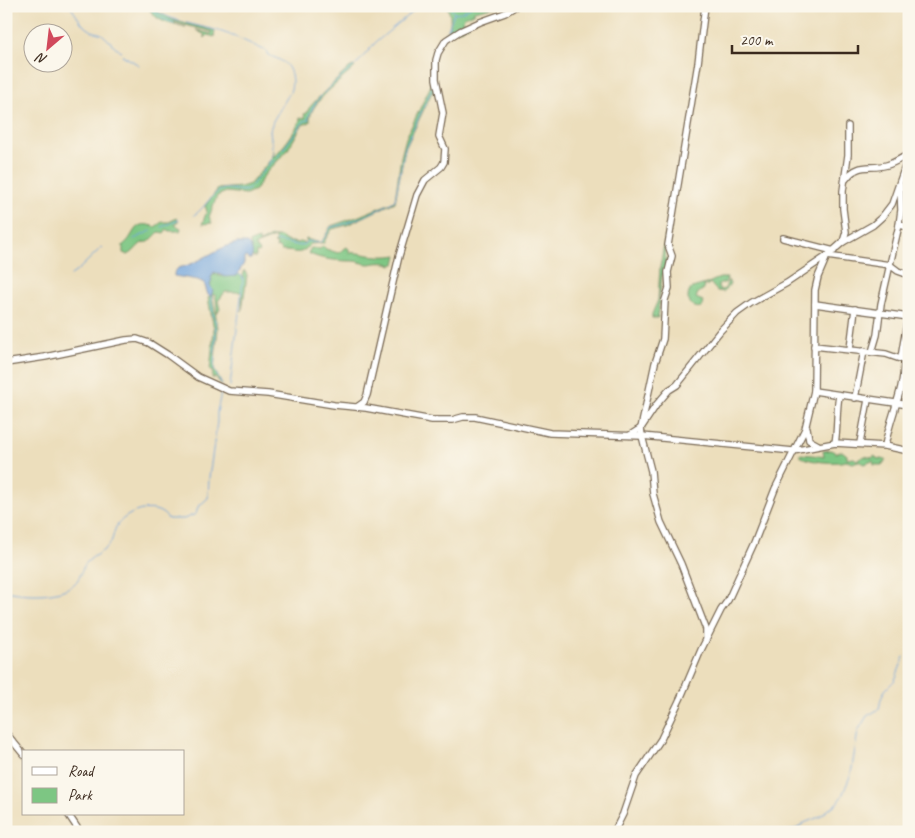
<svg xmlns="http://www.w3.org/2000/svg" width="915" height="838" font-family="Caveat,sans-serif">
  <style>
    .green { fill: #7dc683; stroke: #5c7850 }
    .water { fill: #6fa3db; stroke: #55667c }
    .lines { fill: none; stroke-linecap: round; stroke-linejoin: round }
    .stream { stroke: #6fa3db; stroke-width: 1 }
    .minor-casing { stroke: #796955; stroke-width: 8 }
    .minor { stroke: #fff; stroke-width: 5.5 }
  </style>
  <rect width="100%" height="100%" fill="#fbf7ec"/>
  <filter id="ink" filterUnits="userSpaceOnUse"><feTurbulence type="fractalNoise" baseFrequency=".02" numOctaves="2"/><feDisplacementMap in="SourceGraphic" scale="10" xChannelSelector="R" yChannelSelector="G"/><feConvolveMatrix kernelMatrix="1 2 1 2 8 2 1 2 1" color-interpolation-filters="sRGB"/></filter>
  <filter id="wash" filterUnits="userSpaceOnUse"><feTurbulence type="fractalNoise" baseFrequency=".0096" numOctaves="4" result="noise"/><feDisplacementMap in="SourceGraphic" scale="20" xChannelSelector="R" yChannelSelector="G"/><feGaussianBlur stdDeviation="1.12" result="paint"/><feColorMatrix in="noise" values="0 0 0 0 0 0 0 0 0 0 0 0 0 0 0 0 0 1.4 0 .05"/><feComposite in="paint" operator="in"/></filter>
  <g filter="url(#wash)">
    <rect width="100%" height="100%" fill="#ecdebc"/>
    <g class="green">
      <path d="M148,6L173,20L213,30L215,31L214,37L208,35L205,38L204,37L205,35L196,30L211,34L212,32L174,22L175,24L186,27C172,24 155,23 148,6Z"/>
      <path d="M447,6H498L474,11L473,12L475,13L464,17L463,21L469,25L467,27L463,26V29L457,30L456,27L451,28L446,33C452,24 451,16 447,6Z"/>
      <path d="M353,66L355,67L354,68C340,82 308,103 310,122L302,125L287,151L265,174L255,190L246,194L226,192L217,196L209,217L212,223L202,224L207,211L205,206L218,189L241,187L250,184L272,158L273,150L274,151L273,157C280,152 300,126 300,118H305L304,114L307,113L309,108L321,95L349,68Z"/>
      <path d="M433,81L437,94L432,92L405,149L395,202L347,225L332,229L326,238L324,243L310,244C300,258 295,250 281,251L278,247L276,248L277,244L274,243L276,242L275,237L255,245L256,248L260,251L259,253L256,252V257H252L250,242L259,239V243L271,237H281L286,241L298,243L300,242L305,243L306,239L321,243L331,226L357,217L393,202L395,200L401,157L406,138Z"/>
      <path d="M674,188L665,250V266L667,258L670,260L665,276V267L662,276L659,301L662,304L659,303L658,318H652V314L658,300L660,267Z"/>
      <path d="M177,218L178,222L175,225L181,228L180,231H169L167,229L164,233L159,232L149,242C138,241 137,251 128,255L123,253V245C136,236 132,218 155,227L162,222H169Z"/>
      <path d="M323,246L326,249L338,253L347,247L349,249V253C356,252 362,254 369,255C376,256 387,257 397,255L395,264L392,265C384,261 377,263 369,264C364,264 358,261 353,261C341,261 320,260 308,253L311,248L320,249Z"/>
      <path d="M244,270L247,275L242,311V292H225L218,301L220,309L217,314L216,298L215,295H212L218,328L214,369L222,385L216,378H212L213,372L210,371L214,329L208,298L210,296L211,278L214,274L216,276L215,272L219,274L218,276H237L239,274L243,278Z"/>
      <path d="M720,278H727L725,283H720L718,286L720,290L725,289L728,280L730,284L724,292L717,291L710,283L708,285L703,286L704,289L698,293L696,298L703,301L702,307C695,309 691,306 688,299C688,287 693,288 702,285C708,284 713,280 720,278Z"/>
      <path d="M831,450L836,453L842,451L847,455V459L854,458L857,460L865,456L872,458L875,456L876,458L886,460L882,465H874L873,461L864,464L858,461L853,463L846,461C836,464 808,462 800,456L801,454C809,455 817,455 824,457L823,451Z"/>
    </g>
    <path class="water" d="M237,243H247C252,247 254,253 251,259H248L247,257L244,258V263L237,276L225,277L214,272L211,278L212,280L210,285L213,291L211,296L208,295L204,283L198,280L174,276V273L178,268C199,264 215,248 237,243Z"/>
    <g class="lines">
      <g class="stream">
        <path d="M70,6L83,25L92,31L102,34L121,52"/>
        <path d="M149,6C165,19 184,22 203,27C225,31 247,42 266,51L268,55C273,57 279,59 283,62C292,68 294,83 290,92"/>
        <path d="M450,6L454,13L462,12L472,6"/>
        <path d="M150,8L161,18L174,23"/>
        <path d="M436,51L441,39L447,32L454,13"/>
        <path d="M122,55L139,65"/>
        <path d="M356,65L375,43L419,6"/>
        <path d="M272,147L270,130L273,121L289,94"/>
        <path d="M268,164L273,155V150"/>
        <path d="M194,215C205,209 211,192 224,189C232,188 240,192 248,190L264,170L277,158L304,121L308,120C312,98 338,81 354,66"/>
        <path d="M162,227L179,220"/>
        <path d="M134,239L151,231"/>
        <path d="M276,241L302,246L307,241C326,245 322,240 331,227C345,226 384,208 395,200L405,148L434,84"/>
        <path d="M71,275L77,271L102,247"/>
        <path d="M211,296L213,314L216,324L214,369L222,385"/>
        <path d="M230,386L243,280L242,276L238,274"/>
        <path d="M6,591C24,595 59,597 74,584C81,579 81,567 88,561C94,555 104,552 109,545C114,539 113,530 118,524C129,510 157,502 168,519H184L196,514L198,507L208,498L209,478L217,422V412L221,393"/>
        <path d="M786,832L798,828L804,823L819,817L837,803L842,796L851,774L858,731L867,716L879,709L881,699L885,690L895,680L904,657"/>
      </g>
    </g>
  </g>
  <g filter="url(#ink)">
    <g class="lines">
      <g class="minor-casing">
        <g id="minor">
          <path d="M705,6L698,63L668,245L672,256L668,272L669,288L665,300L663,339L655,363L641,428L642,436L651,471L653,494L661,522L681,564L706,629V637"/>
          <path d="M846,179C858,162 870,170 887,165C894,163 902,158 909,154"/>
          <path d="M900,185L901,210L899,225L909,227"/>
          <path d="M783,238L834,251"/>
          <path d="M843,242L846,232L843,209V191L848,155V126"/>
          <path d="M815,304L909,317"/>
          <path d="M814,346L886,354L909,362"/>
          <path d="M850,349L855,309"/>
          <path d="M872,352L877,335L881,304L899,225"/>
          <path d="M901,358L909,310"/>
          <path d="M6,363L45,357L126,340L137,339L149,343L168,355L198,377L229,391L268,394L334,405L366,408L432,420H452L463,417H475L550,433L642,436L793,451L835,443L885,446L909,451"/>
          <path d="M814,391L909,405"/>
          <path d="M855,398L864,351"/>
          <path d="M357,407L364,402L367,395L399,256L417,195L425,180L441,167L444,162L445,149L439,136L443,113L436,79V60L438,53L446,40L460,31L480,22L505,13L516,6"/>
          <path d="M807,428L809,440L818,445"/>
          <path d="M630,435L641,428L657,404L669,390L677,385L720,331L737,313L751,303L787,283L827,256L890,265L898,271L909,275"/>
          <path d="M835,443C838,427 836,412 839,396"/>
          <path d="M860,443L868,400"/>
          <path d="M885,446C890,416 904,392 904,362"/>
          <path d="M6,733L24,755"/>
          <path d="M68,814L80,832"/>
          <path d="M614,832L623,814L636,776L661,739L681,697L701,650L721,610L728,600L754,543L775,489L805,429L814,391L815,290L818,277L827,256L843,242L873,225L882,217L892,204L909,155"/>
        </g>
      </g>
      <use href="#minor" class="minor"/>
    </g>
  </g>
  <rect width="915" height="838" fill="none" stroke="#fbf7ec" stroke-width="25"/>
  <rect x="22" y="750" width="162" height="65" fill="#fbf7ec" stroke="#aea59a"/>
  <rect x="32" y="767" width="25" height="8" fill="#ffffff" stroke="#aea59a"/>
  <text x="68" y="776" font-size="15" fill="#3b2a1e">Road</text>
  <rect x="32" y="788" width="25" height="15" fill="#7dc683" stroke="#aea59a"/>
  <text x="68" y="800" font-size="15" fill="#3b2a1e">Park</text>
  <g transform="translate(48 48) rotate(208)"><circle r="24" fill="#fbf7ec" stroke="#aea59a"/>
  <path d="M0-4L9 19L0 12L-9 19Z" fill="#d1495b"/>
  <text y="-8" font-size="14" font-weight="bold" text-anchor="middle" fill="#3b2a1e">N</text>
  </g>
  <path d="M732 45v8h126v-8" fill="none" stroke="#3b2a1e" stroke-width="2.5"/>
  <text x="740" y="45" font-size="15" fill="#3b2a1e" stroke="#fbf7ec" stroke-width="4" paint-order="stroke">200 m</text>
</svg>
